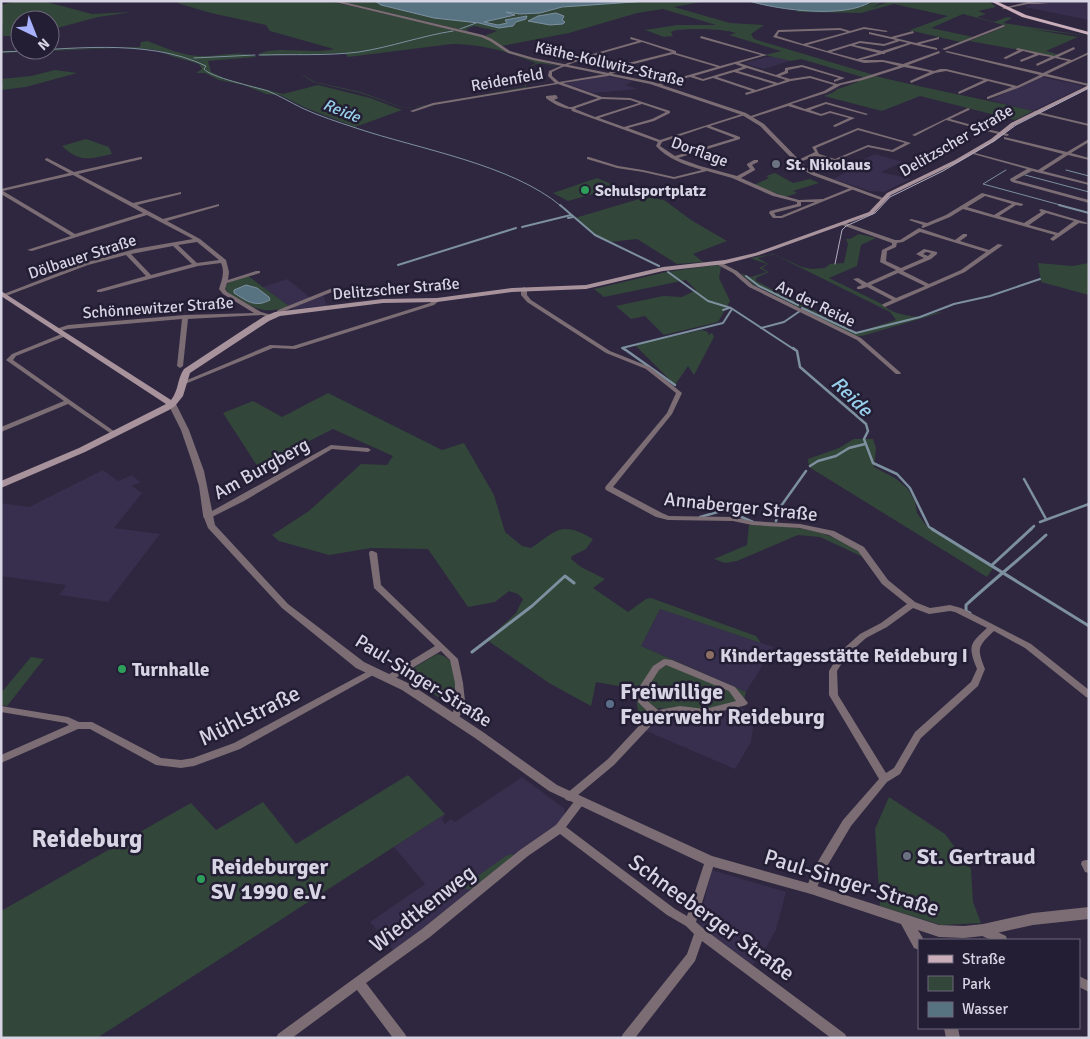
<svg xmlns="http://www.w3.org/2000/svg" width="1090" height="1039" font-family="Signika,sans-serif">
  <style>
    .built { fill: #372f4d }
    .green { fill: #33463a; fill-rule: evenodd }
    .water { fill: #577382; stroke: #7d909f }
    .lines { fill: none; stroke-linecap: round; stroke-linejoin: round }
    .stream-far3 { stroke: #7d909f; stroke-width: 1 }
    .stream-far2 { stroke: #7d909f; stroke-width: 2 }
    .stream-far1 { stroke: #7d909f; stroke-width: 2.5 }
    .stream { stroke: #7d909f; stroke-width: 3 }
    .minor-tunnel { stroke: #474158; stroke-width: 4.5; stroke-dasharray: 4.5 2; stroke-linecap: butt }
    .minor { fill: #7b6d73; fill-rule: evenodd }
    .tertiary { fill: #7b6d73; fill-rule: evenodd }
    .secondary { fill: #a8929b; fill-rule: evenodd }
    .primary { fill: #caaeb9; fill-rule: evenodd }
    .tram { stroke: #b1adbf; stroke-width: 1 }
    .worship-dot { fill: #6b7280; stroke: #241e35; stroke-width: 2 }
    .leisure-dot { fill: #2e9e5b; stroke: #241e35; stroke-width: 2 }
    .education-dot { fill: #8d6e63; stroke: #241e35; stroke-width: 2 }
    .service-dot { fill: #5c6f8a; stroke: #241e35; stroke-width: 2 }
    .labels { text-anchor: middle; stroke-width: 5; stroke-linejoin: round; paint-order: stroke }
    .far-street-label { font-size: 16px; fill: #d7d4e4; stroke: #241e35 }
    .far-water-label { font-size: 16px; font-style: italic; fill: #97cfeb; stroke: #241e35 }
    .far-poi-label { font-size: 16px; font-weight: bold; fill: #d7d4e4; stroke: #241e35; text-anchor: start }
    .street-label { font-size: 19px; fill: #d7d4e4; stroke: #241e35 }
    .poi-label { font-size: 19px; font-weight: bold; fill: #d7d4e4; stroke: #241e35; text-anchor: start }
    .water-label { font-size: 20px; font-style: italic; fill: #97cfeb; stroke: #241e35 }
    .near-poi-label { font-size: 22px; font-weight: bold; fill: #d7d4e4; stroke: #241e35; text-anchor: start }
    .near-street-label { font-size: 22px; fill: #d7d4e4; stroke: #241e35 }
    .near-quarter-label { font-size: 25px; font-weight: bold; fill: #d7d4e4; stroke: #241e35 }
  </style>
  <rect width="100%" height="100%" fill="#2e273f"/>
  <g class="built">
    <path d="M1037,1H1089V20L1024,7Z"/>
    <path d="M772,56L790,61L764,69L744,63Z"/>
    <path d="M606,76L633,81L625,85L638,89L593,93L564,83Z"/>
    <path d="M1041,77L1080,85L1083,87L1033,111L990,100Z"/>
    <path d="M875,154L903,162L881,172L911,179L884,192L870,191L833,179L852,169L847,167Z"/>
    <path d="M287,279L311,298L323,295L327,306L293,309L263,287Z"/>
    <path d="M103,470L118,481L132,475L140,482L132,486L142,493L114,528L160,534L108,602L59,595L66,586L65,585L1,576V503L29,507Z"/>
    <path d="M660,609L774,647L746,692L641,646Z"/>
    <path d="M735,705L755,715L751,742L735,769L644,730L663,707Z"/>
    <path d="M522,777L565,809L563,820L394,951L370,922L425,884L394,847L445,814L442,820L445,824L451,819L455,822Z"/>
    <path d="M712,870L786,892L776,930L767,946L753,965L703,928L699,921Z"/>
  </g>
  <g class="green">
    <path d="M17,1H43L92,14L132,12L98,17L50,30V20H20V36H3L1,5Z"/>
    <path d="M183,1H329L480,36L492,41L504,50L560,67C532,61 531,60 526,88L418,107L403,108L361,93L313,82L298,72L315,82L361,92L404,108H410L525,87L529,67L536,63C509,52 482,44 452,44L348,57L345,53L262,56L259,54C277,45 312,55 334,49L270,31L266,25L211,13L177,3Z"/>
    <path d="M335,1H375L381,5L434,18L479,23L499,28L513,26L515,22L526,19V16L505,20L507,24L498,25L484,22L515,15L506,13L496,14C507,11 518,14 530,13C542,11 553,8 564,6C610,0 660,1 706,1L674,7L730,23L764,25L751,34L754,39L874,75L866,78L801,59L791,61L765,55L781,51L729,35L736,33C725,29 681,27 671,32L673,36L664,37L645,30L677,25H716L663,9L637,13L569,33L502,46L493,40L484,36L497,31L474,26L466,29L469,31H467Z"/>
    <path d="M739,1L772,6L829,10L850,9L865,5L872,1H884L872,8L889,1H989L996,7L978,11L986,14L977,17L994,22L1007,17L1012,18L1003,23L1089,36L1030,29L1078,37L1046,51L1060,55L1056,57L1013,48L1020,50L969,41L1007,26L963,14L931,28L973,37L960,42L883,24L910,30L948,16L894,4L861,13L797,12V10Z"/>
    <path d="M148,41C165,48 183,56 202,56C218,57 242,49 257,57L208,61L211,72L226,79L283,94L318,85L370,98L402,110L355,127L306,108L280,95L266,94L244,85L219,80L205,73H196L202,69L199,64L171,56L160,51L150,49L118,48L1,53V51L140,47L141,42Z"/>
    <path d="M55,70L77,73L26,87L1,90L3,80L1,79L31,76Z"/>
    <path d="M875,76C928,89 980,98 1033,111L1015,120L920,96L882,111L824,96L836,91L835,90L858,82L857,81Z"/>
    <path d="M86,139L109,147L112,154C89,159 80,163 62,146Z"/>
    <path d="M775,173L793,183L810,179L819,183L793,191L797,193L786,197L754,185L769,178L766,176Z"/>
    <path d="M597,178L618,187L568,201L553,193Z"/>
    <path d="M646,197L664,200L691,220L727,241L693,254L703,262L677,264L637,239L610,242L595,235L575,218Z"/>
    <path d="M859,234L876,238L861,245L857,266L829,278L884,305C889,313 909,316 918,317C926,317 934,312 943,312L862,336H855L801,309L804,307H798L754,285L740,273L751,277L767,272L759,268L767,264L750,258L773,254L802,267L811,269L825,268L830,264L844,263L848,244L846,239H850ZM769,255H775L890,312L896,320L858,332L853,331L756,281V278L769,272L762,268L768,264L758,258Z"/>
    <path d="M1038,263L1072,266L1089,263V295L1041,282Z"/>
    <path d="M717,265L721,267L719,278L730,301L718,322L664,335L645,316L631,319L616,306L663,296L682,297L696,290L686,280L604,297L594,289L666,272Z"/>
    <path d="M248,276L289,306C262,317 252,305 228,294L225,287L229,282Z"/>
    <path d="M702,330L708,332V335L712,333L714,337L694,375L688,366L675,385L635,345Z"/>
    <path d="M328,393L442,450L464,443L494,495L505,532L522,546L531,548C558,529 562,521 593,539L586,549L572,556L571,559L581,567L605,579L593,588L628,612L646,599L651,598L756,636L761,643L660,609L641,646L746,692L743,703L705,712L659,708L640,728L635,689L596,682L591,706L549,683L487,640L516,613L523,599L518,594L509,591L495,602L468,607L428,549L371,548L329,555L279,541L272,535L309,511L361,464L387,465L393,456L333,429L258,467L223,413L253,401L282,417Z"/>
    <path d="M854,439H873L876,448L874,467L895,478L908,489L915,502L917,513L928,528L982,559L993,568L987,577L809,467L808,459L839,448Z"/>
    <path d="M749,525C783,526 814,526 845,543C852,547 859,550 863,557L820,537L798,535L737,561L725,563L714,559L747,545Z"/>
    <path d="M437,654C462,658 456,691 457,709L405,676V673Z"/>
    <path d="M31,657L44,659L7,706L1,705V693Z"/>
    <path d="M408,775L445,814L97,1038H1V911L191,803L216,830L263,802L296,844Z"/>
    <path d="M889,797L945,834L971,869L973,902L981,923L941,925L880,906L875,829Z"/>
    <path d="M512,854L514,856L472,889H465L469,882L506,856Z"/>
  </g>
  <g class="water">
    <path d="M375,1H648L562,7L540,13L520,14L506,12L515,15L484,22L498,25L507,23L505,20L527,16L526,19L516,22L513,26L499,28L479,23L434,18L381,5Z"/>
    <path d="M749,1H872C846,19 779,10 749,1Z"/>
    <path d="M556,13L564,16L562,20L565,22L563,24L550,25L528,21L538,16Z"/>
    <path d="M246,285L257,288L269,297L270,300C255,308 247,301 234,293V290Z"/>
  </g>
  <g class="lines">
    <g class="stream-far3">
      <path d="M460,29L476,23"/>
      <path d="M1,52C66,50 146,37 206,66L204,69C210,77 255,87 268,91C280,96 290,102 302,108C319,116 338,122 356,128C418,149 511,164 561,206"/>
      <path d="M259,55C292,54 327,56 359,52C391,47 421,36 453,31"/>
      <path d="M194,58L255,55"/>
      <path d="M1006,170L983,184L1064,206"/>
      <path d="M1066,170L1089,176"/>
      <path d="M1025,175L1089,192"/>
    </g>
    <g class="stream-far2">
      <path d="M560,205L595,235L659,266"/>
      <path d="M1059,205L1089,213"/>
      <path d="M568,218L573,217"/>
      <path d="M522,227L571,215"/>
      <path d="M398,265L516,228"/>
      <path d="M668,272L708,301L731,308L795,350"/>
      <path d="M746,276L759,286L798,305"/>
      <path d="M802,308L856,333L920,317L954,304L990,296L1040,279"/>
      <path d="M723,310L729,308"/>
      <path d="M761,328L784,322L800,311"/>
      <path d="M625,350L622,348L723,323L732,309"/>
    </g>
    <g class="stream-far1">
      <path d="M623,348L675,385"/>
      <path d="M793,348L797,351L800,367L866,424L868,431L864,439L873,463L897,474L910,488L929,527L934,530"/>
      <path d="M810,466L818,461L836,456L849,448L865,444"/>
      <path d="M1024,479L1046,519"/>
      <path d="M700,517L725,510L753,522"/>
      <path d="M776,521L781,506L806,471"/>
      <path d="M1040,522L1089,504"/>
      <path d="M1030,530L1034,526"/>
    </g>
    <g class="stream">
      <path d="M932,529L1089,626"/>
      <path d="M992,565L1031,529"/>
      <path d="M970,613L966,611V605C992,581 1020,559 1046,535"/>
      <path d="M472,652L532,606L565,576L574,583"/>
    </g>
    <path class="minor-tunnel" d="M978,128L987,130"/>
    <g class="minor">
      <path d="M1028,2L1049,4H1028L1004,9L1002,8Z"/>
      <path d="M1003,25L1006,26L945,50L942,49Z"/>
      <path d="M864,27L888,31L886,32L864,29L807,45L827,51L860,41L884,44L896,40L869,34V32L891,37L913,31L914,33L895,38L916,43L939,37V39L920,44L937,48V50L911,44L885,53V54H882L861,60H883L903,64L939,51L940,53L908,65L934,71L940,69H946L1017,86L1040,75L945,52L947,51L1043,73L1068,61L1055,58L1037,66L1036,64L1051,57L1039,55L1021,62L1020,60L1035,54L1023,51L1006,59L1003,58L1019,50H1016L1017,48L1054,56L1074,47L1075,49L1058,57L1072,60L1089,52V54L1047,74L1089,84V86L1044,76L1018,88L988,99H987V97L1012,87L988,81L959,94L958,92L984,80L946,71L935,73L911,83L910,81L930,72L904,67L863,80L841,85L826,93L791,104L805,109L826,102L868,114L866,115L826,104L810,110L821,114L830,111L855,118L835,127L833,126L834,125L849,118L830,113L821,116L788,106L751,118L748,117L824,91L834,85L810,78L791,81L746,95L745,93L752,91L713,78L703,81L690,77L657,86V84L717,67L673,54L630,65L608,76L563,83L602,97L630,98L670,111V113L654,121L628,128L660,140L745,113V115L710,126L740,137V139L678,158L700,166L737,176L750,169L747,165V164L754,160H758V162L752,165L755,169V170L741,178L777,194L799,200L823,199L850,188L854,189L782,218H773L769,213L770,211L797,204V202L773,196L732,178L707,171L674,179L643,172L617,168L587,159V157H589L618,166L643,170L674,177L702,170C686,165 667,159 656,146L658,142L572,111L571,109C563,109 552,103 546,98V96L556,95L558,98L554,100L569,107H572L598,98L558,84L434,105L413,112L410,111L433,103L555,83L548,76L549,71L582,57L638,41L630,39L631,37L676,51V53L720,66L761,55L700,38L701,36L767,55L739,63L776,75L785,71V68L802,65L845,78L834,82V80L839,78L802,67L788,70V73L780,76L790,79L810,76L837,84L861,78L899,66L883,62L864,63L773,37L778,30L840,28L850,31ZM840,30L847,32L803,44L777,36L779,32ZM900,41L908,43L882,51L854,45L860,43L884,46ZM642,42L672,52L628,63L606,74L559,82L552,76V72C580,58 611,51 642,42ZM850,46H851L878,53L857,59L831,52ZM735,64L743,67L703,79L694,76ZM747,68L786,80L778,83L738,71ZM734,72L774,84L756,90L717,77ZM602,99L630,100L639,103L595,117L575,109L576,108ZM642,104L666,112L652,119L624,127L599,118ZM706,127L735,138L675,156L660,146L662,142ZM801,202H815L781,216H776L774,213L801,206Z"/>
      <path d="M968,108L970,109L969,110L950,119L979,127V129L946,120L915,136L912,135Z"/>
      <path d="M1034,111L1089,124V126L1034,113Z"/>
      <path d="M858,128L911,143L893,152L868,147L835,161L815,156L800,162L796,161L815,152L812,147ZM858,130L905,143L892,150L868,145L835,159L819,154L816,148Z"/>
      <path d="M987,129L1008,134L1009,135L1007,136L986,131V129Z"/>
      <path d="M1004,137L1067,152L1089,139V142L1071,153L1089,158V160L1068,155L1043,171L1089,183V185L1032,171L1015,180L1089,200V203L1012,182L1010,180V179L1027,169L973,154L975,153L1038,170L1063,154L1004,139Z"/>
      <path d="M140,157H142V159L78,174L133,203L181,192V194L137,205L163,219L219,204V206L167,221L200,239L226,260L229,272L228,280L256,271H260V273L227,283L225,289L227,292L261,312L275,316L272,318L262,315L188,319L183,366L180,368L177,366L182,319L68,329L56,332L53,330L68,325L185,315L254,313L223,294L219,289C222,280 225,272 221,263L198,266L101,292H97V290L146,276L126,255L88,265L6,296L1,295L84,263L135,249L193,239L147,215L32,251L27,250L71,236L1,194V189L69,173L45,160V159L47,158L74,172ZM73,175L143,213L75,234L3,191ZM197,242L219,260L197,263L178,245ZM173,246L192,264L151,275L131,254Z"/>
      <path d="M982,193L1023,204V205L1021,206L1016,205L999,216L1024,223L1041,212L1039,210L1041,209L1088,223L1086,224L1079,223L1053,241L1050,239L1055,235L963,209L950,217L923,228L921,227L923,225L909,220L911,219L927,223L946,215ZM985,196L1012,204L994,215L967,207ZM1046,213L1074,221L1058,233L1029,225Z"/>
      <path d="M842,223H846L895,240H900L919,228L955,240L963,234H967V236L960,241L989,250L998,244L1003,245L965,272L885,307L882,305L883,304L892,300L867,287L861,289H857V287L862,285L853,279L858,278L867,283L896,270L880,262L882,250L892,245V243L842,225ZM920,232L986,252L961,270L929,284L903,271L931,259L937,254V252L924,249L916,254L924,258L901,268L886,261L887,251L896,247L897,243L903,242ZM926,252L931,253L928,256L923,254ZM898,273L925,286L896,298L871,285Z"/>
      <path d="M718,261L737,271L753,285L861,338L901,373L900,374H896L857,340L749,287L733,273L716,264L715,263Z"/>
      <path d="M335,287L337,288V290L282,312L280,315H276L275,314L278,310Z"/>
      <path d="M524,287L527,289V295L531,300L610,351L650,367L682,393L672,414L613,487L662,513L669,516L733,517L752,521L800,524L834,531L864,547L888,580L915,602L930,608L950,605L961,608L1031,644L1089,690V698L1086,697L1025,648L994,631C977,647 977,648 985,669L978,686L921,738L900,774L887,782L851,826L823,873L815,892L811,894L807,892L806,889L814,868L843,820L879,779L829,695V671L841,651L860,634L881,623L907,604L882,584L858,551L829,535L800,528L752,525L733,521L668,520L656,517L606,490L605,488L606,486L667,413L676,393L646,369L606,353L527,302L521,295V289ZM913,608L929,614L950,611L955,612L987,628C969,644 968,646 977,669L971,682L915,732L894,768L886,773L838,695L837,671L847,655L866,638L887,627Z"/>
      <path d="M437,298L440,300L434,305L295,349L273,348L185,384L183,385L180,383L270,345L293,346L430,303Z"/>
      <path d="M64,333L66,334V336L16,356L13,360L118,434L117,435H113L68,404L1,432V427L64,401L6,360L12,354Z"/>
      <path d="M331,445L368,448L371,450L368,452L332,449L244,501L210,518H204L203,516Z"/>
      <path d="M370,551H373L377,553L381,585L458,659L463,683L465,701L460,716L456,720L453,721L450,720L448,718L453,713L455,701V683L450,660L441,651L392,680L389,681L386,680L385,678L386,676L435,646L374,588L369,553Z"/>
      <path d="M664,659L672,660L735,687L748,703L746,705L743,706L705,715L680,712L659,717L614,765L572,800L569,801L566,800L564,797L566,794L608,759L650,714L638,702L636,692L653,666ZM666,665L729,691L736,701L705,709L680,706L658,710L645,699V692L659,670Z"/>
      <path d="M372,669L375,670L376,672L375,674L240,749L194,766L181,768L156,765L90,729H78L1,763V755L69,725L66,723L1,712V706L68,717L79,722H92L161,758L181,760L193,758L234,743Z"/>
      <path d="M580,798L584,799L585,802L566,827L675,909L687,916L705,861L706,858L710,857L714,858L715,861L696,922L704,929L845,1034L847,1038H831L702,941L695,961L635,1038H621L623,1034L687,954L694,934L686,926L667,915L560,834L528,856L430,937L366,983L405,1034L407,1038H393L357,990L292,1038H276L278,1034L422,929L520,850L556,825L576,799Z"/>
      <path d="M1086,860H1089V873L1085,872L1081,864L1082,861Z"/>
      <path d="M983,925L1006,936L1007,940C997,940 983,941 977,930L979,926Z"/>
      <path d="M1079,976L1089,981V992L1079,987Z"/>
    </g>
    <g class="tertiary">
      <path d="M331,1H339L483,35L492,39L510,51L534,58L653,82L746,113L764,124L807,168L816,173L886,199L881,200L812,175L803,170L760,126L742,115L650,84L533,60L508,53L490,41L481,37Z"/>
      <path d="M169,402H175L189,430L204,471L215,525L288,604L364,662L410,684L483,732L557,785L712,856L811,884L939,925L964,926L983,924L1033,913L1089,907V919L1033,925L983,936L964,938L939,937L918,930L924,940H919V950L914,948L901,924L811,894L706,865L549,791L475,738L402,690L356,668L282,608L208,528L203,515L199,486L192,462L181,430L168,404Z"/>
      <path d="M944,1028H958L960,1038H946Z"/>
    </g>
    <path class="secondary" d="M1089,85V88L1015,125L995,141L959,162L891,195L873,214L759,255L725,264L663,271L586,289L512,292L437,302L383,303L280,316L269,321L190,373L183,396L175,406L169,410L85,452L1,488V481L79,448L166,404L1,296V291L171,400C179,390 177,379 184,369L263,317L275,312L383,299L437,298L512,288L586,285L663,267L725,260L755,253L869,212L887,193L955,160L991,139L1011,123Z"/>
    <path class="primary" d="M990,1H996L1026,15L1089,32V35L1022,17Z"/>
    <path class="tram" d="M835,264L842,230L846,226L875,213L890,197L943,171L994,141L1016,125L1089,88"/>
  </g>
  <g class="worship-dot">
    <circle cx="776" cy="164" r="5"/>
    <circle cx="907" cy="856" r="5"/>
  </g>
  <g class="leisure-dot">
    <circle cx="585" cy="190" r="5"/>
    <circle cx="122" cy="669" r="5"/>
    <circle cx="201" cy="879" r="5"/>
  </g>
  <circle class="education-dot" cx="710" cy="655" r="5"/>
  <circle class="service-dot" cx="610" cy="704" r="5"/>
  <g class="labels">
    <g class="far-street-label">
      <text transform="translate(610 63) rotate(13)" y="6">Käthe-Kollwitz-Straße</text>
      <text transform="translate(507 79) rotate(-10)" y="6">Reidenfeld</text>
      <text transform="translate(956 140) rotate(-30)" y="6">Delitzscher Straße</text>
      <text transform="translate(700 151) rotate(20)" y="6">Dorflage</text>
      <text transform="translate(82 256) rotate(-18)" y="6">Dölbauer Straße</text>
      <text transform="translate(396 288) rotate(-5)" y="6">Delitzscher Straße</text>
      <text transform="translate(816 303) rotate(26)" y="6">An der Reide</text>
      <text transform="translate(158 307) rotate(-4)" y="6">Schönnewitzer Straße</text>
    </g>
    <g class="far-water-label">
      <text transform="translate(342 110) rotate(22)" y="6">Reide</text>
    </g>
    <g class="far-poi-label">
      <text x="786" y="170">St. Nikolaus</text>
      <text x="595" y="196">Schulsportplatz</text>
    </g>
    <g class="street-label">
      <text transform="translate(261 468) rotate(-29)" y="7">Am Burgberg</text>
      <text transform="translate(741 506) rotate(6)" y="7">Annaberger Straße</text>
      <text transform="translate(424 680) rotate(32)" y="7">Paul-Singer-Straße</text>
    </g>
    <g class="poi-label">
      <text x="720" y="662">Kindertagesstätte Reideburg I</text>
      <text x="132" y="676">Turnhalle</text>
    </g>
    <g class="water-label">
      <text transform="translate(852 396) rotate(44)" y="7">Reide</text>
    </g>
    <g class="near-poi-label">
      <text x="620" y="699">Freiwillige<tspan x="620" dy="25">Feuerwehr Reideburg</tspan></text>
      <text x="917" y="864">St. Gertraud</text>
      <text x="211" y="874">Reideburger<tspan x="211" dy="25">SV 1990 e.V.</tspan></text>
    </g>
    <g class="near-street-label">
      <text transform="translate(249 715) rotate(-26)" y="8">Mühlstraße</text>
      <text transform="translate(852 882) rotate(17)" y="8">Paul-Singer-Straße</text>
      <text transform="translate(422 908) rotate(-38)" y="8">Wiedtkenweg</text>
      <text transform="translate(712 917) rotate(36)" y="8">Schneeberger Straße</text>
    </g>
    <g class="near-quarter-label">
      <text x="87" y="847">Reideburg</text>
    </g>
  </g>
  <rect width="1090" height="1039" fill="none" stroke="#d7d4e4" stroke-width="5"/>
  <rect x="918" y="939" width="162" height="90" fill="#241e35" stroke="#6c677b"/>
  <rect x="928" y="955" width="25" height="8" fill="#caaeb9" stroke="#6c677b"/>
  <text x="962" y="964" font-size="15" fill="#d7d4e4">Straße</text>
  <rect x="928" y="976" width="25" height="15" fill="#33463a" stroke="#6c677b"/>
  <text x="962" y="989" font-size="15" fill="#d7d4e4">Park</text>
  <rect x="928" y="1002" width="25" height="15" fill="#577382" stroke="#6c677b"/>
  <text x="962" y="1014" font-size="15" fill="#d7d4e4">Wasser</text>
  <g transform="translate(35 35) rotate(137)"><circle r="24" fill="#241e35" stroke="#6c677b"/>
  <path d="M0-4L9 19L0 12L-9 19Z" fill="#a7b1fc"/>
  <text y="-8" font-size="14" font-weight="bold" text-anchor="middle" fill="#d7d4e4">N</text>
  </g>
</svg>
